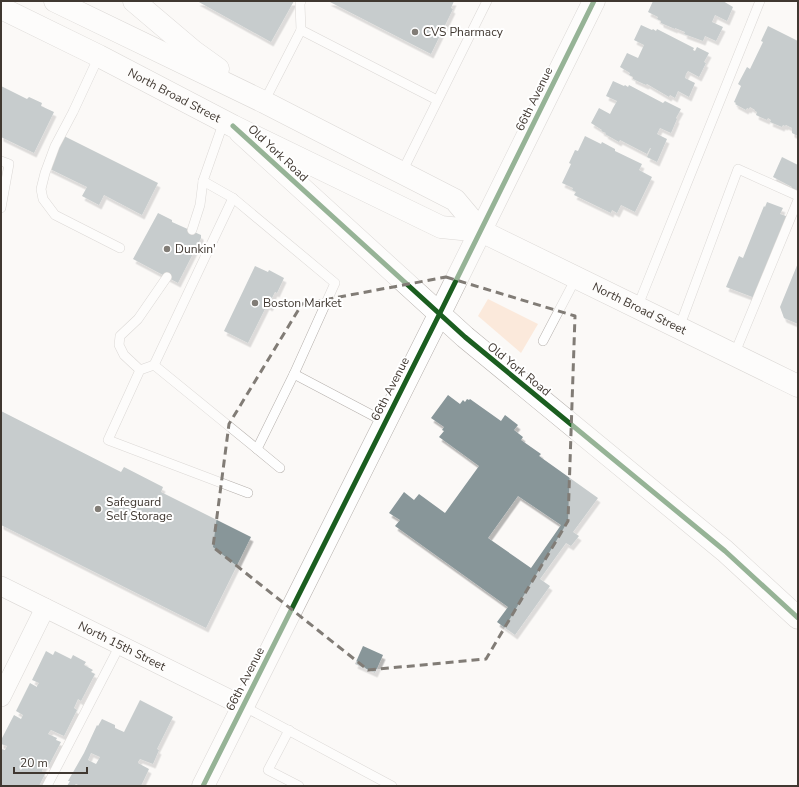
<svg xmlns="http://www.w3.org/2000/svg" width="799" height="787" font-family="'Nunito Sans',sans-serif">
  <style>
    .green { fill: #fbe9db }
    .building { fill: #889699; fill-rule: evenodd; filter: url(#shadow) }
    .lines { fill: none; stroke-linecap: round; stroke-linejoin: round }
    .service-casing { stroke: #b5b0ac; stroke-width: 10 }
    .minor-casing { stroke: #b5b0ac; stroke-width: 20 }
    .tertiary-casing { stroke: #b5b0ac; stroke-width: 23 }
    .primary-casing { stroke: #b5b0ac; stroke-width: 23 }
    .service { stroke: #fefefe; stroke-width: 9 }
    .minor { stroke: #fefefe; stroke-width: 19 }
    .tertiary { stroke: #fefefe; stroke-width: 22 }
    .primary { stroke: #fefefe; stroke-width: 22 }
    .cycleway-casing { stroke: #fff; stroke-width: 8 }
    .cycleway { stroke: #1b5e20; stroke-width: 5 }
    .marked { fill: none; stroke: #817c76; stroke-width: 3; stroke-dasharray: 8 5; stroke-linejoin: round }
    .poi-dot { fill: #817c76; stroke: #fff; stroke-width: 1.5 }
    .labels { text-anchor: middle; stroke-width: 4; stroke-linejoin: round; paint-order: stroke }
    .poi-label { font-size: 12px; fill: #403831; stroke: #fff; text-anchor: start }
    .street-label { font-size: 12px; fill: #403831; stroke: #fff }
  </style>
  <defs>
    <filter id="shadow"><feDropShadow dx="2.5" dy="4.5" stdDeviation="0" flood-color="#0004"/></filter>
  </defs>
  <rect width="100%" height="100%" fill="#fbf9f7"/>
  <path class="green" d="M488,299L538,324L521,353L478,316Z"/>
  <g class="building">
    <path d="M197,1H294L271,42Z"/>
    <path d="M328,1H454L451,8L453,9L431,54Z"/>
    <path d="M653,1H723L733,7L727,21L715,15L712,22L723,27L716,41L705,36L703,41L684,34L685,32L675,28V29L661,23V21L657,19L658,17L648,12Z"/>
    <path d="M641,25L652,30L653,29L656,31L657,29L694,48L693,50L695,51L697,47L709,53L704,62L706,63L699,77L688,71L686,74L685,78L695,83L689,97L678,91L675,98L670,95L669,97L647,84L646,85L633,79V77L629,75L630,73L620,67L627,53L638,58L644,45L634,40Z"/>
    <path d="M768,26L798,41V136L792,133V128L786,125L785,126L783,125L782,127L770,122L771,120L768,118L767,120L756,115L757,112L755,111V110L750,107L749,109L747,108L746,110L735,104L736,103L734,102L741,86L738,84L747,67L750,69L763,42L761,41Z"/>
    <path d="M613,81L624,86L625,85L628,87L629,85L663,103L665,101L681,109L676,118L677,119L671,133L660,128L657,134L667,139L657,162L647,157L651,148H650L647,154L620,140L619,142L605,134L606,133L601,131L602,130L591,123L599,108L610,114L613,108L617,101L606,96Z"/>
    <path d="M1,86L27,99L29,97L42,103L41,106L54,112L34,153L1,137Z"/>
    <path d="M64,136L158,183L142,215L104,195L99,205L82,196L87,187L48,168Z"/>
    <path d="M585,136L601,144L602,142L615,149V151L642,164L639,170L652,177L635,212L621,205L617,213L612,210L611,213L574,195L576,192L572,190L573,188L562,183L571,164L569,163L575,150L578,151Z"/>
    <path d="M782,157L798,165V193L791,190L792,187L773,177Z"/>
    <path d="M767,202L783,208L780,214L789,217L755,298L726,287L739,256L743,258L764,206L765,207Z"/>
    <path d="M158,213L172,220V222L201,235V238L178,283L133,259Z"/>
    <path d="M798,263V324L784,318L780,307Z"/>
    <path d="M255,266L268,272L269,270L284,278L277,293L275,292L271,300L273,301L270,307L267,305L248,343L224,331Z"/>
    <path d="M448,395L460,404L463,400L465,402L467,399L469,400L470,399L501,421L505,415L518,425L514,430L523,437L521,440L541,454L539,456L598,498L573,532L579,536L571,546L566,543L540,579L550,586L515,635L497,622L508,607L395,526L400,520L389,513L404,492L414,500L419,494L445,513L479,466L439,437L444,431L442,430L444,427L431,418ZM518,496L561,525L531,568L488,538Z"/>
    <path d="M1,411L121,472L124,467L163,487L161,492L251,537L206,628L1,525Z"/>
    <path d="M363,646L383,655L375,673L355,664Z"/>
    <path d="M46,651L53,655L55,651L71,659L73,655L86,662L84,665L93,670L91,672L95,674L81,701L78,699L74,708L77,710L64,736L51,730L50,731L48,734L57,738L56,740L61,742L49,765L46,763L43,768L42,771L45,774L39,786H1V749L5,750L7,746L1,744V740L14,715L21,719L23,715L16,711L30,683L37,687V686L39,683L32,680Z"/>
    <path d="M140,700L173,717L157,749L159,750L153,764L140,759L138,762V763L149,769L141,786H80L76,784L74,786H67L70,781H68L84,753L97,725L98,726L102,719L115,725V728L124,732ZM91,753L100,757L96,764L88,760Z"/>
  </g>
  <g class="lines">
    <g class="service-casing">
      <g id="service">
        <path d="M301,30L300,4L301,1"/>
        <path d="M99,56L73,112L55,146L45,173L41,189L43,199L55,215L120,248"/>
        <path d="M264,102L301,30L437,100"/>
        <path d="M224,121L203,181L233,198L335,283L294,374"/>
        <path d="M1,161L9,164L1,208"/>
        <path d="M402,172L487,1"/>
        <path d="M192,230L200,205L203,181"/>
        <path d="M637,308L760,1"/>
        <path d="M679,328L738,169L798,196"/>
        <path d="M543,341L576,278"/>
        <path d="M734,355L798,200"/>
        <path d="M154,365L233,198"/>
        <path d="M140,370L124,355L119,345L120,336L138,319L167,277"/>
        <path d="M280,468L257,449L294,374L385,422"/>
        <path d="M248,493L108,440L140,370L154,365L257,449"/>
        <path d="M243,706L392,786"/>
        <path d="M289,730L268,770L299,786"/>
        <path d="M47,786L120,645"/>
      </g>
    </g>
    <g class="minor-casing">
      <g id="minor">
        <path id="s1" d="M1,586L243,706"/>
        <path d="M1,697L45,608"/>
      </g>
    </g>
    <g class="tertiary-casing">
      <g id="tertiary">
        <path d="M240,132L465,337L725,551L798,618"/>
        <path d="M203,786L439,315L594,1"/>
      </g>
    </g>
    <g class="primary-casing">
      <g id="primary">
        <path d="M55,1L264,102L455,200L481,231"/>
        <path d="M134,1L193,51L218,69"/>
        <path id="s2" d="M1,8L99,56L233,126L441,227L481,231L798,386"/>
      </g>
    </g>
    <use href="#service" class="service"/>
    <use href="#minor" class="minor"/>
    <use href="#tertiary" class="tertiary"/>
    <use href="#primary" class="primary"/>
    <g class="cycleway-casing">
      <g id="cycleway">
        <path d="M233,126L465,337L725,551L798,618"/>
        <path d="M203,786L439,315L594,1"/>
      </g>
    </g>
    <use href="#cycleway" class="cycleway"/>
  </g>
  <path d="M0 0H799V787H0ZM446,277L575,316L568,521L486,659L368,670L213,547L229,424L302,304Z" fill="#fbf9f7" fill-opacity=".55" fill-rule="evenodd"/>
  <path class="marked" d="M446,277L575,316L568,521L486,659L368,670L213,547L229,424L302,304Z"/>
  <g class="poi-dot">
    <circle cx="415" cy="32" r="4"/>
    <circle cx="167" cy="249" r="4"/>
    <circle cx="255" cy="303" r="4"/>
    <circle cx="98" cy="509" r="4"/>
  </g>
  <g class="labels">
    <g class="poi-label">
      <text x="423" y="36">CVS Pharmacy</text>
      <text x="175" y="253">Dunkin'</text>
      <text x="263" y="307">Boston Market</text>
      <text x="106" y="506">Safeguard<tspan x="106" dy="14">Self Storage</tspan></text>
    </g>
    <g class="street-label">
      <text dy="4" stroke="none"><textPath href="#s2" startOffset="194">North Broad Street</textPath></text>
      <text transform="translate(534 99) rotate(-64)" y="4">66th Avenue</text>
      <text transform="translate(278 153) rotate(43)" y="4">Old York Road</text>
      <text dy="4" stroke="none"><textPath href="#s2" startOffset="708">North Broad Street</textPath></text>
      <text transform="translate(519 369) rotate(39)" y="4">Old York Road</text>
      <text transform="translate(390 389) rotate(-63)" y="4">66th Avenue</text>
      <text dy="4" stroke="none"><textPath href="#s1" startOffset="135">North 15th Street</textPath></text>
      <text transform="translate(245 679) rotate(-63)" y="4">66th Avenue</text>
    </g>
  </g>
  <rect width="799" height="787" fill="none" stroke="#403831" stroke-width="4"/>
  <path d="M14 767v6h73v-6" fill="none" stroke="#403831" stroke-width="2"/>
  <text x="20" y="767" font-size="12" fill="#403831" stroke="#ffffff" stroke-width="3" paint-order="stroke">20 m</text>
</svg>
